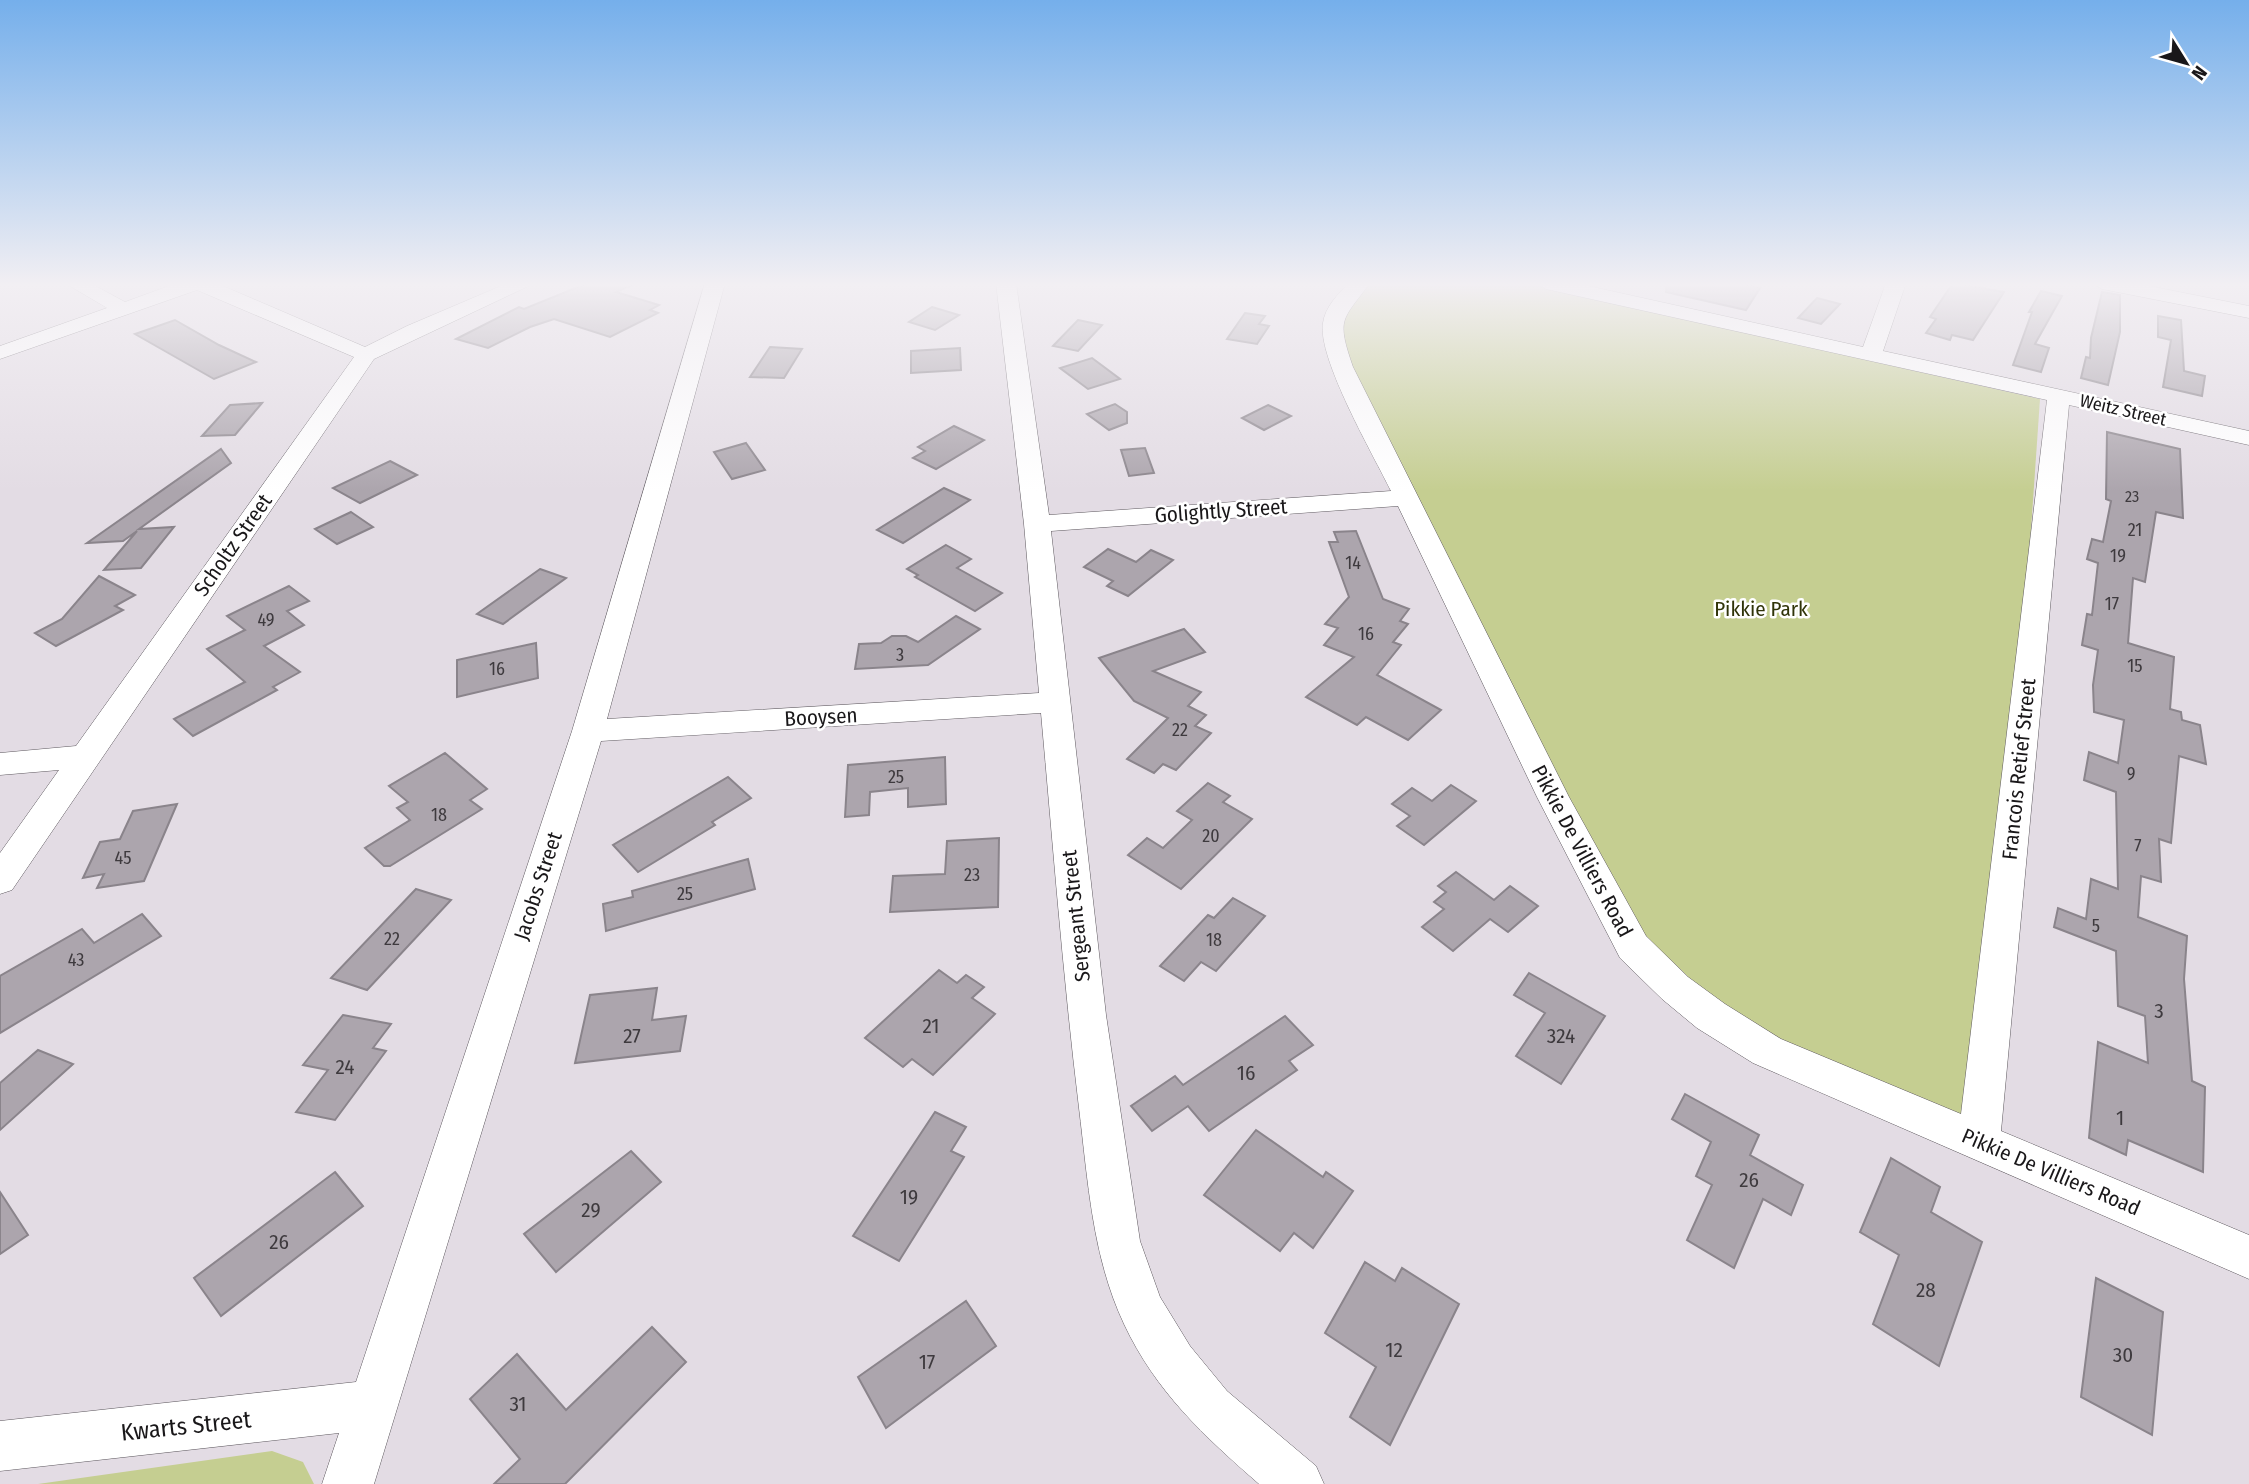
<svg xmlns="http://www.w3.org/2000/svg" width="2249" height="1484" font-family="'Fira Sans Condensed',sans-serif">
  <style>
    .green { fill: #c5ce91 }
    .building { fill: #aca5ad; stroke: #8a848b; stroke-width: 2 }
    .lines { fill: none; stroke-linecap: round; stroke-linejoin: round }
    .minor-casing { stroke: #5e595f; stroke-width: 1 }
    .minor { fill: #fff; fill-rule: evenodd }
    .labels { text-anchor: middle; stroke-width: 5; stroke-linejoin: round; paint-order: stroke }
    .far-number-label { font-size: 16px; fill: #3e3a3e }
    .far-street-label { font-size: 18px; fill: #191719; stroke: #fff }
    .number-label { font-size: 18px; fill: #3e3a3e }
    .street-label { font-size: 21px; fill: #191719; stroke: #fff }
    .park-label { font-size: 21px; fill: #303409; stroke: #fff }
    .near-number-label { font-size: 21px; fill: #3e3a3e }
    .near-street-label { font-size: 24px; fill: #191719; stroke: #fff }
  </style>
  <rect width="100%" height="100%" fill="#e3dce4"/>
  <g class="green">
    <path d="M1364,283H1524L2040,399L2015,761L1972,1134L1776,1063L1645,963L1335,343L1339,305Z"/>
    <path d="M272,1451L303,1462L314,1484H38Z"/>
  </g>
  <g class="building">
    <path d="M588,283H636L616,292L659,305L650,310L658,313L610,337L554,319L530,327L488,348L456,339L519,307L524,309Z"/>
    <path d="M1667,283H1741L1760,288L1746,310L1666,292Z"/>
    <path d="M1953,283L2004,292L1973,340L1952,335L1950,340L1926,333L1936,319L1930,317Z"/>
    <path d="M2041,291L2062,296L2035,344L2049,348L2041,372L2013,365L2032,312H2029Z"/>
    <path d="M2102,292L2120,295V332L2108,385L2081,378L2086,357L2090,358L2091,338Z"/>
    <path d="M1817,298L1840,304L1821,324L1798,318Z"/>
    <path d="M932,307L959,315L935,330L909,322Z"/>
    <path d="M1245,313L1265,316L1259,324L1269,326L1257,344L1227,339Z"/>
    <path d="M2158,316L2181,320L2184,371L2205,376L2202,396L2163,387L2171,340L2158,337Z"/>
    <path d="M175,320L219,345L256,362L214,379L135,334Z"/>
    <path d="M1078,320L1102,325L1078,351L1053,346Z"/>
    <path d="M770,347L802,349L784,378L750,377Z"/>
    <path d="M960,348L961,370L911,373V351Z"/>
    <path d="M1092,358L1120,379L1088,389L1060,368Z"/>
    <path d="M262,403L235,435L202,436L230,405Z"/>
    <path d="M1115,404L1127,412V423L1109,430L1087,414Z"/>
    <path d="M1268,405L1291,416L1264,430L1242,418Z"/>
    <path d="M954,426L984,440L936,469L913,458L925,451L918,447Z"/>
    <path d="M2107,432L2180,449L2183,518L2156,512L2145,582L2133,578L2128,643L2174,657L2170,709L2181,712L2182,720L2200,725L2206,764L2179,756L2171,843L2159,839L2161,882L2141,876L2138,917L2187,936L2184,979L2192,1081L2205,1087L2203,1172L2128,1140L2126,1155L2089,1138L2098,1042L2148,1063L2145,1016L2118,1006L2116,951L2054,927L2058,908L2086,919L2091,879L2118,889L2116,792L2084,780L2089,752L2118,763L2124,720L2094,712L2093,685L2098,650L2082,645L2087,614L2092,615L2098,563L2087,559L2092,539L2103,542L2111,501L2106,499Z"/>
    <path d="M746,443L765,470L732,479L714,452Z"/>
    <path d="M1145,448L1154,473L1129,476L1121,450Z"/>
    <path d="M221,449L231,463L139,529L174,527L141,568L104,570L137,531L123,541L87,543Z"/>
    <path d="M390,461L417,475L360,503L333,488Z"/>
    <path d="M944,488L970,500L903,543L877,530Z"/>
    <path d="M351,512L373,527L337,544L315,529Z"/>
    <path d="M1356,531L1383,599L1409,609L1400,621L1408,624L1393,642L1401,645L1377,675L1441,710L1408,740L1366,717L1357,725L1306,697L1354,657L1324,645L1338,628L1325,624L1349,597L1329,542H1338L1334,532Z"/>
    <path d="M946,545L971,559L957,568L1002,593L975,611L915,577L918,575L907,569Z"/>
    <path d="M1108,549L1136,562L1151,550L1173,560L1128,596L1107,586L1113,581L1084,567Z"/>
    <path d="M540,569L566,578L503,624L477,614Z"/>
    <path d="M99,576L135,595L115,606L123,610L56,646L35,633L62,619Z"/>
    <path d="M289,586L309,601L287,611L304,625L264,646L300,672L273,687L277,690L193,736L174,719L245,682L207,649L245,630L227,616Z"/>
    <path d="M956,616L980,629L928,665L855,669L859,644L881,643L892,636H906L918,642Z"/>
    <path d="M1184,629L1205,652L1153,671L1201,692L1188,706L1206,715L1195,726L1211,733L1176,770L1163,764L1154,773L1127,759L1168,718L1134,701L1099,658Z"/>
    <path d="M536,643L538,678L457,697V660Z"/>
    <path d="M445,753L487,789L470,800L482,809L390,866H384L365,848L410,820L397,808L408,802L389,786Z"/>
    <path d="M945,757L946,804L908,807V788L870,792L869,815L845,817L848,765Z"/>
    <path d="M728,777L751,798L712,822L715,825L638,872L613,845Z"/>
    <path d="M1208,783L1230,796L1223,802L1252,819L1181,889L1128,855L1147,838L1163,848L1192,820L1177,811Z"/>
    <path d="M1451,785L1476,801L1424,845L1397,826L1410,816L1392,804L1412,788L1432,801Z"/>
    <path d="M177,804L144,881L97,888L104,874L83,878L100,842L120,839L133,811Z"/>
    <path d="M999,838L998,907L890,912L893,876L945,874L947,841Z"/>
    <path d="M748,859L755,889L606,931L603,904L633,897L632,891Z"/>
    <path d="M1456,872L1494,900L1510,886L1538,906L1508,932L1490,919L1453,951L1422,927L1444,909L1434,902L1446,892L1438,886Z"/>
    <path d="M416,889L451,900L367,990L331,978Z"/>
    <path d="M1233,898L1265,916L1216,971L1201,962L1184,981L1160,966L1208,915L1214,918Z"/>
    <path d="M142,914L161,936L0,1033V976L82,929L94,943Z"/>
    <path d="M939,970L957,983L966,975L984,987L972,998L995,1014L933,1075L912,1059L903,1067L865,1038Z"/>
    <path d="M1529,973L1605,1016L1561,1084L1516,1056L1545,1013L1514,995Z"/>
    <path d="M657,988L652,1020L686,1016L680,1051L575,1063L590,995Z"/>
    <path d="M343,1015L391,1024L373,1048L386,1051L335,1120L296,1112L328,1070L303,1065Z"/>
    <path d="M1285,1016L1313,1045L1289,1061L1297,1070L1209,1131L1188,1106L1152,1131L1131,1106L1175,1076L1183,1085Z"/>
    <path d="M38,1050L73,1064L0,1130V1083Z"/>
    <path d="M1685,1094L1759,1135L1750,1155L1803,1185L1791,1215L1763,1199L1734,1268L1687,1240L1712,1185L1696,1176L1711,1142L1672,1119Z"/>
    <path d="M935,1112L966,1127L951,1151L964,1157L899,1261L853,1236Z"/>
    <path d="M1256,1130L1323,1177L1326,1172L1353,1191L1313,1248L1294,1233L1280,1251L1204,1195Z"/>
    <path d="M631,1151L661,1182L556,1272L524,1234Z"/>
    <path d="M1891,1158L1940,1187L1931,1212L1982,1242L1939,1366L1873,1324L1899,1255L1860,1232Z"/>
    <path d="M335,1172L363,1206L221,1316L194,1278Z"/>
    <path d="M0,1192L28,1235L0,1254Z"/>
    <path d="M1365,1262L1395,1281L1402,1268L1459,1304L1390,1445L1350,1417L1376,1367L1325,1333Z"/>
    <path d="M2096,1278L2163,1312L2152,1435L2081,1397Z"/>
    <path d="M966,1301L996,1346L886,1428L858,1377Z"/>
    <path d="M652,1327L686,1362L565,1484H494L520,1459L470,1399L517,1354L566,1410Z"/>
  </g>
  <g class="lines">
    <g class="minor-casing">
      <g id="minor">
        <path d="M65,283H90L125,302L177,283H216L365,347L407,326L508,283H535L374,359L12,890L0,894V853L59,770L0,775V753L76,746L354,357L197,290L0,359V346L107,308Z"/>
        <path d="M705,283H725L607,719L1039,693L1024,524L996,283H1016L1049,515L1391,491C1374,456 1317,358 1323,323C1325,307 1338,294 1349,283H1370C1342,321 1336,318 1353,367L1569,797L1646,936L1688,977L1725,1004L1781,1039L1961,1114L2047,400L1546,289L1537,283H1575L1863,347L1886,283H1906L1883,351L2249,431V445L2069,405L2001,1131L2249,1235V1279L1753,1063L1697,1028L1662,999L1620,958L1537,797L1398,506L1051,531L1106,1015L1140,1241L1160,1297L1190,1346L1227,1391L1316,1466L1324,1484H1259C1204,1436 1156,1392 1124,1324C1092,1256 1088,1181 1079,1108C1063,977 1053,845 1041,713L601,741L374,1484H322L339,1433L0,1471V1421L356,1382L572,731Z"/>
        <path d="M2093,283H2134L2249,306V318L2102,289Z"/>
      </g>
    </g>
    <use href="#minor" class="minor"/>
  </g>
  <linearGradient id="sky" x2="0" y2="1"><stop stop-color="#75afeb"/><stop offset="0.58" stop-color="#f2eff3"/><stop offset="1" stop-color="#f2eff3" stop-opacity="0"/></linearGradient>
  <rect width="2249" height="491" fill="url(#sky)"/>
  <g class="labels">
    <g class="far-number-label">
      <text x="2132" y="502">23</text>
    </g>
    <g class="far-street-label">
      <text transform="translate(2123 410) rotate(13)" y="6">Weitz Street</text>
    </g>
    <g class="number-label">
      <text x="2135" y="536">21</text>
      <text x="2118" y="562">19</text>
      <text x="1353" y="569">14</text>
      <text x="2112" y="610">17</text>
      <text x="266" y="626">49</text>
      <text x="1366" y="640">16</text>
      <text x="900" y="661">3</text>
      <text x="2135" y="672">15</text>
      <text x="497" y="675">16</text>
      <text x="1180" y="736">22</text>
      <text x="2131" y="780">9</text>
      <text x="896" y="783">25</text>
      <text x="439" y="821">18</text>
      <text x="1211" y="842">20</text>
      <text x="2138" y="852">7</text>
      <text x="123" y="864">45</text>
      <text x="972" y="881">23</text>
      <text x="685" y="900">25</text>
      <text x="2096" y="932">5</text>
      <text x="392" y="945">22</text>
      <text x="1214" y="946">18</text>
      <text x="76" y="966">43</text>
    </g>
    <g class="street-label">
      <text transform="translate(1221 511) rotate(-4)" y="7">Golightly Street</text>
      <text transform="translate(233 545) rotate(-55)" y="7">Scholtz Street</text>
      <text transform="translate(821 717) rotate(-3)" y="7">Booysen</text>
      <text transform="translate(2019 769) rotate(-84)" y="7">Francois Retief Street</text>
      <text transform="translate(1582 851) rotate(62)" y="7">Pikkie De Villiers Road</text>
      <text transform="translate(538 886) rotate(-72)" y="7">Jacobs Street</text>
      <text transform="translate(1076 916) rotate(-96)" y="7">Sergeant Street</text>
      <text transform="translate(2051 1172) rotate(23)" y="7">Pikkie De Villiers Road</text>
    </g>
    <g class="park-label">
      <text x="1761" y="616">Pikkie Park</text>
    </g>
    <g class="near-number-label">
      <text x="2159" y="1018">3</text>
      <text x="931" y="1033">21</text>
      <text x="632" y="1043">27</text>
      <text x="1561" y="1043">324</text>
      <text x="345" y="1074">24</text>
      <text x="1246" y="1080">16</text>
      <text x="2120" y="1125">1</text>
      <text x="1749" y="1187">26</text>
      <text x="909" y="1204">19</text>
      <text x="591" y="1217">29</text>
      <text x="279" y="1249">26</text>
      <text x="1926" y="1297">28</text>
      <text x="1394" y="1357">12</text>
      <text x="2123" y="1362">30</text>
      <text x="927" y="1369">17</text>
      <text x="518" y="1411">31</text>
    </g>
    <g class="near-street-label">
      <text transform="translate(186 1426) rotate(-6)" y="8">Kwarts Street</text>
    </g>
  </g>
  <g transform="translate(2186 63) rotate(127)" stroke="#ffffff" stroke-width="5" paint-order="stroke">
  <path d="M0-5L12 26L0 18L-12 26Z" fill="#191719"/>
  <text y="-10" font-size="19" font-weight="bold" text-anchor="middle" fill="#191719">N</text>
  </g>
</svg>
